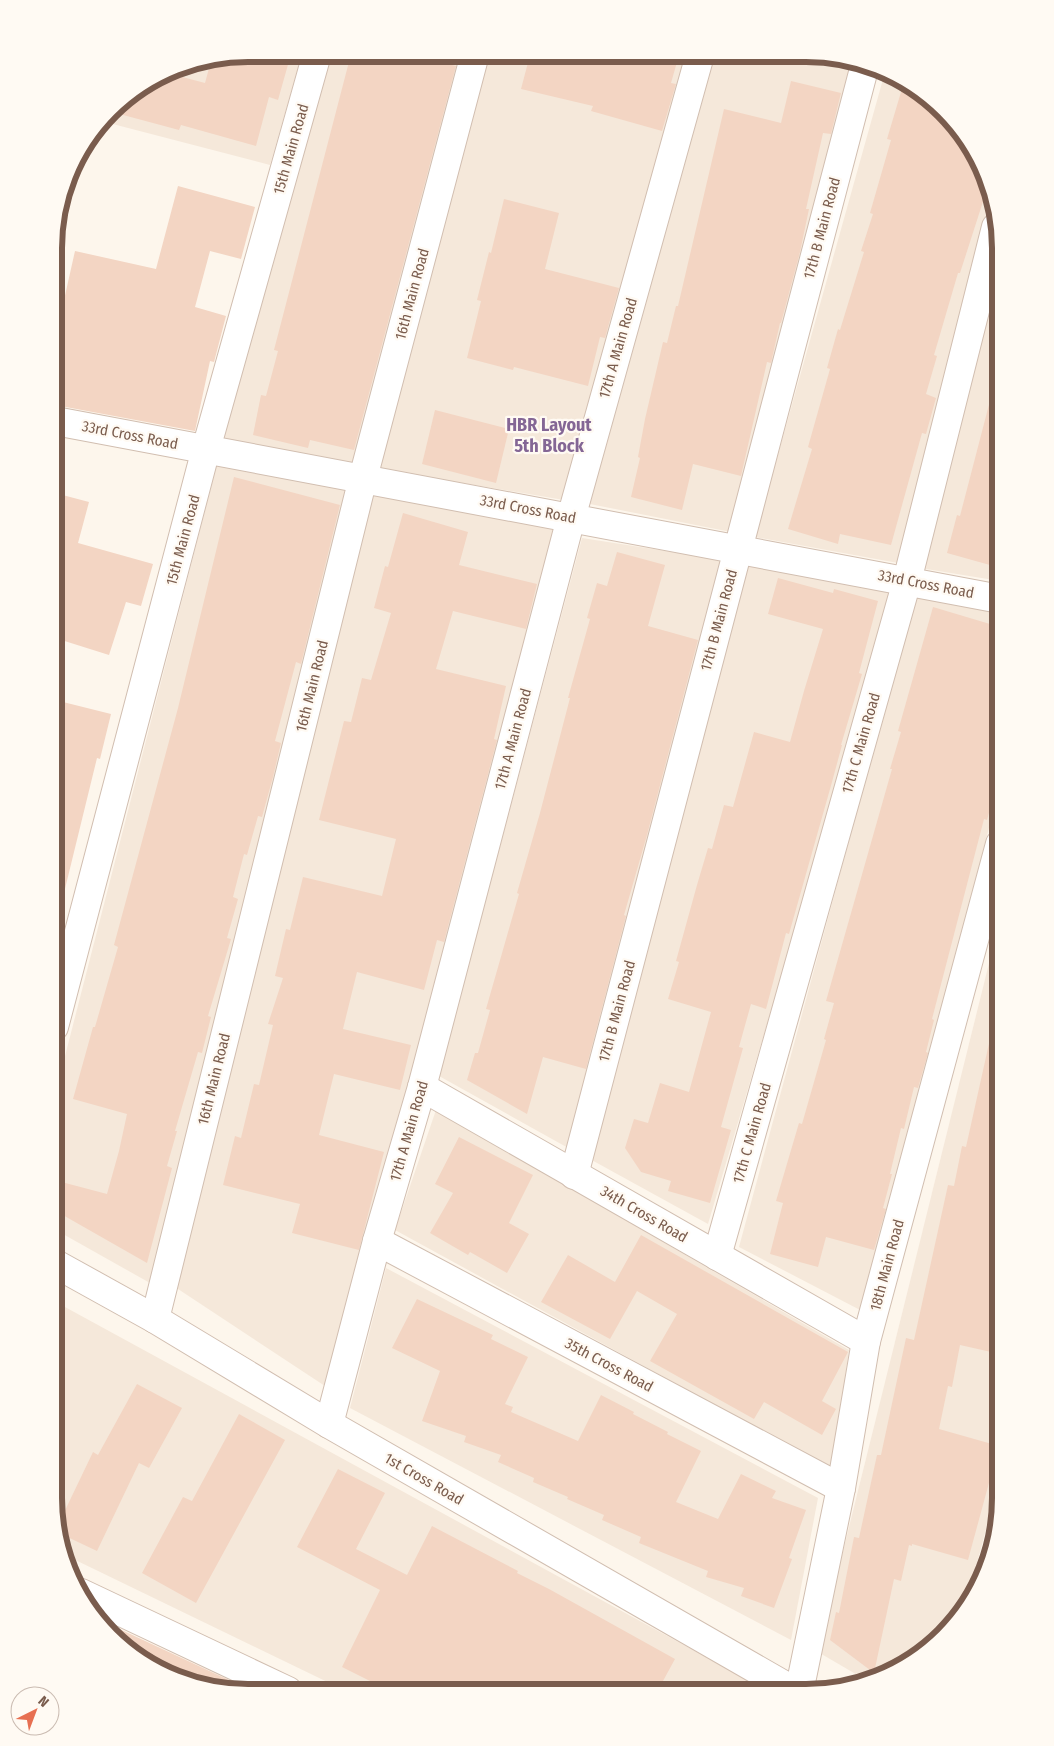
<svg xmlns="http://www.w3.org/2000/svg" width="1054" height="1746" font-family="'Fira Sans Condensed',sans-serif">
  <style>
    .residential { fill: #f5e8da }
    .building { fill: #f3d5c3 }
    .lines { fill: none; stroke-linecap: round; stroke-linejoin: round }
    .minor-casing { stroke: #d1beb0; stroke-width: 30 }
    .minor { stroke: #fff; stroke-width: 28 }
    .labels { text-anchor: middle; stroke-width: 4.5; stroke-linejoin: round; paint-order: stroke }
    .street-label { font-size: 15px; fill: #7a5c4d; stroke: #fffaf3 }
    .quarter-label { font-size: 18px; font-weight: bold; fill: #846695; stroke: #fffaf3 }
    .rim { fill: none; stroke: #7a5c4d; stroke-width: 6 }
  </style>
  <rect width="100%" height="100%" fill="#fdf6ec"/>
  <g class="residential">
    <path d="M248,54H302L270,165L105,122L120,102L174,68Z"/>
    <path d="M329,54H466L355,467L221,441Z"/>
    <path d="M486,54L691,55L564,500L374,468Z"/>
    <path d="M715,55H831L854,61L731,532L590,504Z"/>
    <path d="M885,72L924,94L960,130L986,174L991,200L898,563L755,537Z"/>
    <path d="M1000,270V581L920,568Z"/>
    <path d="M218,460L354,489L150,1283L54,1229V1099Z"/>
    <path d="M370,492L561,526L328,1388L175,1287Z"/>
    <path d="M582,538L724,560L570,1149L439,1076Z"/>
    <path d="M747,564L895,591L708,1224L588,1158Z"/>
    <path d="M915,597L1000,614V786L862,1311L739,1247Z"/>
    <path d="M1000,919V1477L965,1608L960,1616L924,1652L880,1678L866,1680L818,1652Z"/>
    <path d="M436,1110L849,1350L832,1469L395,1230Z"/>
    <path d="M386,1268L818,1498L791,1640L350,1408Z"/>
    <path d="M54,1301L770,1692L346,1691L65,1555L54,1498Z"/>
  </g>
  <g class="building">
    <path d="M248,54H291L278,100L269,97L256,146L181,125L179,130L112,112L120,102L167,73L205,83L211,61Z"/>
    <path d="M351,54H410L456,66L354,450L310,440L308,448L253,435L261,395L266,396L278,351L274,350Z"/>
    <path d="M530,55H679L671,83L676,84L662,131L591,111L593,106L521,89Z"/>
    <path d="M791,81L841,93L831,134L823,133L806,209H809L800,252L781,323H780L771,363L767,362L741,476L693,464L682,510L631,497L640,458L638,457L645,419L663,342L667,343L676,306H678L724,109L781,123Z"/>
    <path d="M904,82L924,94L960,130L986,174L988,186L960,273H958L934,355L937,356L926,394L936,398L926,434L922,433L891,545L840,534L838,544L788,529L812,449L808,447L830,369L827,368L838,329L840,330L864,252L861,251L873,214L870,213L891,140L887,139Z"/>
    <path d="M178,186L255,207L241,259L210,251L195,307L226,316L214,362L210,361L195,431L55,405V340L75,251L156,269Z"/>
    <path d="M504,199L559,213L545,269L619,288L605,338L600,337L588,386L514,367L513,370L467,358L481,301L477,300L489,252L491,253Z"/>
    <path d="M992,393L1000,394V553L997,567L947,553L957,515L960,516Z"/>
    <path d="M435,410L509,429L496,483L422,464Z"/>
    <path d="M234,477L340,505L301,664L296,662L275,741L281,743L273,777L262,817L258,816L247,855L244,854L233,897L238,899L227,938L231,939L208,1016L211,1017L202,1053L198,1052L175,1131H177L167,1166L172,1168L147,1263L54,1210V1180L107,1194L119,1151L127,1114L73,1099L93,1027H95L118,947L114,945L178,708Z"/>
    <path d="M55,493L89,502L78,543L153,564L141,606L126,602L109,655L55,638Z"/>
    <path d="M403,513L468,532L459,565L537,584L526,629L453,611L436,669L506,686L494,739L497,740L444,942L437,940L424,990L357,972L343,1029L411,1045L400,1090L334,1074L319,1135L384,1152L359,1250L292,1233L300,1204L223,1185L235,1136L241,1138L254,1084L259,1085L273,1025L268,1024L283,978L275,976L286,929L290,930L303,877L382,896L396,839L319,820L344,721L351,722L362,678L371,680L391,613L374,608L385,566L388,567Z"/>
    <path d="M617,552L665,565L648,626L698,640L647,835L624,915L626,916L586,1069L543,1057L527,1114L467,1080L475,1053H478L490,1010L486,1009L519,894L517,893L540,813L570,698H568L590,619L587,618L597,583L607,586Z"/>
    <path d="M778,578L833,593L834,589L878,601L859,673L862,674L841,745H842L832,782L789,934L786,933L766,1009L751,1004L739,1047L743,1048L721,1127L731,1130L710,1203L668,1191L671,1181L641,1172L625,1148L634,1119L648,1123L660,1083L689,1092L711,1012L668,999L679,962L676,961L697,885L708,848L712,849L724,805L733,807L754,732L790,742L804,691L823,629L768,614Z"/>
    <path d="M933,607L1000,627V763L995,783L997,784L987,820L984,819L932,1019L934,1020L926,1052L928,1053L918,1088L914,1087L904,1129L901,1128L890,1174H892L883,1208L886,1209L874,1250L826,1237L818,1267L770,1254L783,1203L776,1201L799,1123L802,1124L826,1040L824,1039L834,1003L826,1001L892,769H890L901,732L898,731Z"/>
    <path d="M55,700L111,714L100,759L97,758L63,897L55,896Z"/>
    <path d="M990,1039L1000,1040V1354L960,1345L952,1387L948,1386L939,1429L999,1446L968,1560L912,1544V1546L909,1545L901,1581L894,1579L874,1673L830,1640L836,1612L839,1613L854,1537L859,1538L877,1455H881L906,1338L914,1340L948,1185L954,1186L962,1146L966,1147Z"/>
    <path d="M459,1137L533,1175L509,1223L529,1234L507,1273L470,1252L468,1255L430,1233L453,1193L435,1184Z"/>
    <path d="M641,1235L848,1352L822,1401L836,1409L822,1435L764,1402L754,1419L650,1361L677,1314L637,1291L610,1339L541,1302L568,1255L615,1282Z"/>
    <path d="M417,1299L493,1335L491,1339L528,1357L505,1404L513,1407L511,1412L578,1441L601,1395L634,1412L633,1414L668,1432L667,1434L701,1451L676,1502L718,1519L741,1474L776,1491L772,1498L806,1510L789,1558L792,1559L774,1608L741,1596L744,1588L706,1577L708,1571L639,1543L641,1537L602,1520L604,1515L567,1499L568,1497L533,1482L534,1478L498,1462L501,1455L464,1442L466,1436L422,1421L440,1371L392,1348Z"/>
    <path d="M137,1384L182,1408L149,1468L139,1463L97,1551L61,1534L59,1523L93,1452L98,1455Z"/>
    <path d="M239,1414L285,1440L196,1603L142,1573L183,1497L192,1501Z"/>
    <path d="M338,1469L385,1493L356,1549L407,1575L432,1526L518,1571L517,1573L549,1589L675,1659L657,1692L390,1691L342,1667L380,1590L297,1547Z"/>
    <path d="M113,1626L246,1688L245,1691H223L174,1677L130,1652L110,1632Z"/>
  </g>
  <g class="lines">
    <g class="minor-casing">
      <g id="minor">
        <path d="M55,421L1000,599"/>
        <path d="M54,1027L206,449L317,54"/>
        <path d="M422,1087L866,1341"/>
        <path d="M574,1175L865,65"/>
        <path d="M377,1241L841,1488"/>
        <path d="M717,1256L907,581L996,227"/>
        <path d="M54,1263L155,1319L329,1424L796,1692"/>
        <path d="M155,1319L363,478L475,54"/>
        <path d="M329,1424L377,1241L422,1087L571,518L700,55"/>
        <path d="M81,1593L288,1691"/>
        <path d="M799,1692L841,1488L866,1341L1000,844"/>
      </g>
    </g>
    <use href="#minor" class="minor"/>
  </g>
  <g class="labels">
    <g class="street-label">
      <text transform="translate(291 149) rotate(-74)" y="5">15th Main Road</text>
      <text transform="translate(822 228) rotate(-75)" y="5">17th B Main Road</text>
      <text transform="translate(412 294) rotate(-75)" y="5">16th Main Road</text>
      <text transform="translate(618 348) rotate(-74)" y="5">17th A Main Road</text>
      <text transform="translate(130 435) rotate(11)" y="5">33rd Cross Road</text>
      <text transform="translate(528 509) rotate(11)" y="5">33rd Cross Road</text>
      <text transform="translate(183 540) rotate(-75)" y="5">15th Main Road</text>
      <text transform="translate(926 584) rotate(11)" y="5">33rd Cross Road</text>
      <text transform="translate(719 620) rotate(-75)" y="5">17th B Main Road</text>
      <text transform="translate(312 686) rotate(-76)" y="5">16th Main Road</text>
      <text transform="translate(513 739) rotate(-75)" y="5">17th A Main Road</text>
      <text transform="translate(861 743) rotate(-74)" y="5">17th C Main Road</text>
      <text transform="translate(617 1011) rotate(-75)" y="5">17th B Main Road</text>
      <text transform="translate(214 1079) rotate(-76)" y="5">16th Main Road</text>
      <text transform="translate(409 1131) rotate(-74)" y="5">17th A Main Road</text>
      <text transform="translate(752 1133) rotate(-74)" y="5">17th C Main Road</text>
      <text transform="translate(644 1214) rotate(30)" y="5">34th Cross Road</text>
      <text transform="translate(887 1265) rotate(-75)" y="5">18th Main Road</text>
      <text transform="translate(609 1365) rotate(28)" y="5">35th Cross Road</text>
      <text transform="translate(424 1479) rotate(30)" y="5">1st Cross Road</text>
    </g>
    <g class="quarter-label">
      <text x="549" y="431">HBR Layout<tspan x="549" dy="21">5th Block</tspan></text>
    </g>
  </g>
  <path d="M0 0H1054V1746H0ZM248 62H806A186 186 0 0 1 992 248V1498A186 186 0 0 1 806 1684H248A186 186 0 0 1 62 1498V248A186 186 0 0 1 248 62Z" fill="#fffaf3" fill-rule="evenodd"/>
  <path class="rim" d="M248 62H806A186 186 0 0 1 992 248V1498A186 186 0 0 1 806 1684H248A186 186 0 0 1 62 1498V248A186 186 0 0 1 248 62Z"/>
  <g transform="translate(35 1711) rotate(42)"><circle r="24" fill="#fffaf3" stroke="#cabbb1"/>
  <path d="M0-4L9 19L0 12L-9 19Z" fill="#e76f51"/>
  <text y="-8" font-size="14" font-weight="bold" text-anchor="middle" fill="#7a5c4d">N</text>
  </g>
</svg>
